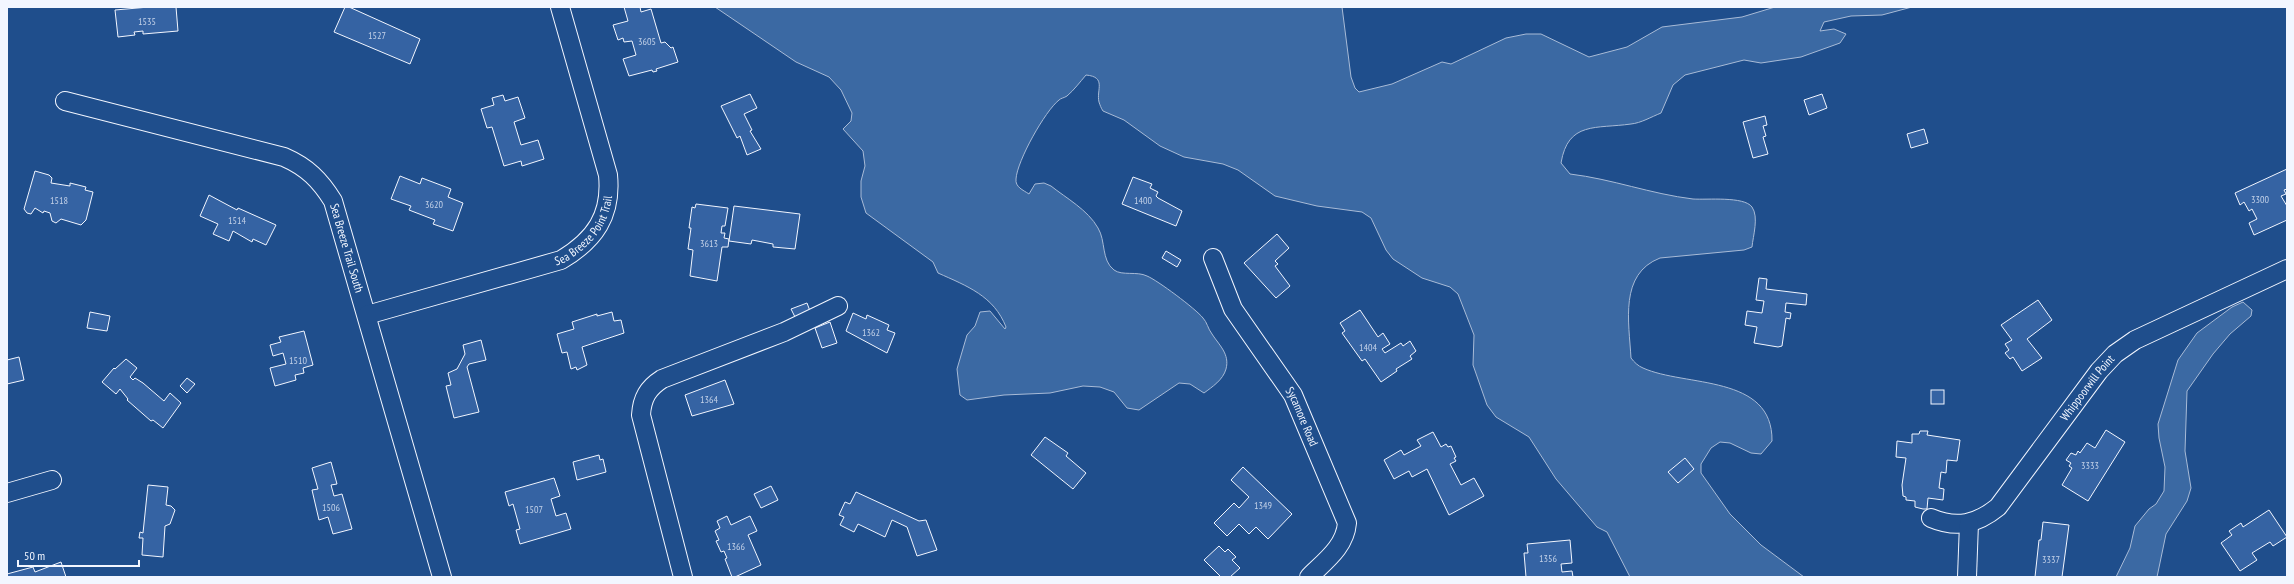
<svg xmlns="http://www.w3.org/2000/svg" width="2294" height="584" font-family="'PT Sans Narrow',sans-serif">
  <style>
    .water { fill: #3b69a3; stroke: #a8bbd7 }
    .building { fill: #3563a3; stroke: #f2f6ff }
    .lines { fill: none; stroke-linecap: round; stroke-linejoin: round }
    .minor-casing { stroke: #f2f6ff; stroke-width: 20 }
    .minor { stroke: #1f4e8c; stroke-width: 18 }
    .labels { text-anchor: middle; stroke-width: 3; stroke-linejoin: round; paint-order: stroke }
    .number-label { font-size: 10px; fill: #c3d1e8 }
    .street-label { font-size: 12px; fill: #f2f6ff; stroke: #1f4e8c }
  </style>
  <rect width="100%" height="100%" fill="#1f4e8c"/>
  <g class="water">
    <path d="M715,7H1342L1351,77L1355,88L1359,92L1392,84L1442,62L1451,64L1506,38L1526,34H1541L1589,57L1627,47L1662,27L1742,17L1775,7H1912L1882,15L1851,16L1824,22L1820,31L1834,29L1846,34L1840,43L1801,57L1761,63L1744,60L1685,75L1673,85L1661,113C1651,117 1641,123 1631,124C1596,129 1568,121 1561,163L1570,174C1612,179 1651,194 1693,199C1707,200 1744,196 1752,207C1759,217 1753,236 1752,247L1744,250L1660,258C1619,274 1629,322 1631,358C1634,362 1638,366 1643,368C1685,387 1773,374 1772,441L1761,454L1751,453L1730,443L1720,442L1711,448L1701,464V473L1730,514L1761,545L1804,577H1630L1607,532L1597,527L1556,479L1529,437L1496,417L1487,405L1473,365L1474,335L1458,294L1450,287L1422,278L1393,259L1386,250L1371,218L1362,212L1317,206L1275,196L1238,170L1223,164L1184,157L1160,146L1124,120L1103,111C1101,108 1100,105 1099,102C1096,90 1107,77 1086,75C1080,82 1074,90 1067,96C1064,98 1061,98 1059,100C1045,111 1017,161 1016,179C1015,187 1023,190 1029,194L1035,184L1044,183L1051,186C1066,198 1088,210 1098,228C1106,241 1101,260 1114,270C1122,276 1137,271 1147,276C1157,280 1196,309 1203,318C1207,322 1208,329 1212,334C1219,345 1230,354 1226,369C1223,380 1212,387 1204,393L1190,384L1179,383L1139,410L1127,408L1114,392L1100,387L1083,386L1050,393L1004,395L967,400L960,395L957,369L967,335L975,326L980,312L990,311L1005,329L1006,327C994,296 967,286 938,273L933,262L866,213L861,197V181L865,166L863,151L843,129L851,121L852,113L841,90L829,77L796,62Z"/>
    <path d="M2243,302L2252,310L2251,316L2230,334L2213,354L2187,391L2185,451L2191,488L2187,501L2166,534L2157,577H2116L2130,548L2135,526L2149,509L2156,504L2164,491L2165,467L2159,438L2158,424L2178,360L2197,333L2232,307Z"/>
  </g>
  <g class="building">
    <path d="M149,7H176L178,31L143,34V31L134,32L135,35L118,37L115,10Z"/>
    <path d="M345,7H349L420,39L410,64L334,32Z"/>
    <path d="M624,7H640L641,12L651,9L661,43L665,42L671,48L673,47L678,62L656,69L657,71L653,72L652,70L629,76L623,59L636,55L632,41L624,42L623,38L618,40L613,25L628,21Z"/>
    <path d="M750,94L757,108L744,114L752,130L750,131L761,149L747,155L740,136L737,138L721,106Z"/>
    <path d="M1822,94L1827,108L1809,115L1804,100Z"/>
    <path d="M503,95L505,101L518,97L525,118L514,122L521,145L538,140L544,159L522,166L521,161L504,166L492,127L487,128L481,109L494,105L492,98Z"/>
    <path d="M1765,116L1767,125L1763,126L1766,136L1763,137L1768,154L1753,158L1743,122Z"/>
    <path d="M1924,129L1928,143L1911,148L1907,134Z"/>
    <path d="M2287,169V189L2284,190L2286,194L2281,196L2287,206V220L2254,235L2249,223L2257,219L2252,209L2249,211L2244,202L2240,205L2235,193Z"/>
    <path d="M35,171L49,175L52,178L51,183L70,186V183L86,187L85,190L93,192L86,220L81,225L61,219L56,223L52,221L50,213L44,211L43,213L35,208L31,214L27,213L24,209Z"/>
    <path d="M400,176L420,184L422,178L451,189L448,197L463,203L453,231L433,224L435,220L409,210L411,206L391,199Z"/>
    <path d="M1133,177L1152,184L1150,188L1158,192L1156,196L1158,198L1182,211L1176,226L1122,204Z"/>
    <path d="M209,195L237,210L238,208L276,225L266,245L253,239L252,242L233,231L229,241L213,234L218,224L200,216Z"/>
    <path d="M696,204L728,208L725,226H722L721,233H725L724,238L729,239L728,247H722L717,281L690,276L693,250L688,249L691,228H689L692,207L695,208Z"/>
    <path d="M734,206L800,214L795,249L773,247V244L752,240L751,244L729,241Z"/>
    <path d="M1277,234L1289,248L1275,261L1278,264L1275,266L1290,286L1276,298L1244,263Z"/>
    <path d="M1166,251L1181,260L1177,267L1162,258Z"/>
    <path d="M1759,278L1767,279L1766,289L1807,294L1806,305L1786,303L1785,312L1791,313L1790,319L1786,318L1782,346L1778,347L1754,343L1757,327L1745,325L1747,311L1762,313L1764,301L1756,300Z"/>
    <path d="M2038,300L2052,320L2027,339L2042,358L2022,371L2013,357L2010,359L2005,353L2009,350L2005,344L2012,340L2001,325Z"/>
    <path d="M807,303L810,311L795,317L791,309Z"/>
    <path d="M1360,310L1378,337L1383,333L1390,344L1382,349L1385,353L1401,343L1403,346L1410,341L1416,351L1410,356L1412,359L1396,369L1397,371L1381,382L1365,359L1362,361L1342,333L1345,331L1340,323Z"/>
    <path d="M90,312L110,316L107,331L87,328Z"/>
    <path d="M612,312L614,321L621,320L624,333L582,347L587,365L577,370L576,367L571,369L567,352L562,353L557,334L574,329L572,322L597,314V316Z"/>
    <path d="M853,313L866,319L867,315L889,325L887,330L895,333L887,353L846,331Z"/>
    <path d="M830,322L837,343L822,348L815,328Z"/>
    <path d="M304,331L313,365L303,368L304,373L295,375L296,380L275,386L270,368L286,364L283,353L273,356L270,345L281,342L279,337Z"/>
    <path d="M481,340L486,360L469,364L467,367L479,412L454,418L446,386L451,385L448,373L457,369L465,354L463,345Z"/>
    <path d="M19,357L24,380L7,384V387V360Z"/>
    <path d="M126,359L137,368L130,377L133,380L135,378L143,383L164,401L170,393L181,403L163,428L153,420L151,421L127,400L128,399L120,389L116,394L102,382L114,368L115,369Z"/>
    <path d="M187,378L195,384L187,393L180,386Z"/>
    <path d="M725,380L734,404L692,416L685,395Z"/>
    <rect x="1931" y="390" width="13" height="14"/>
    <path d="M2106,430L2125,442L2088,501L2062,485L2072,468L2069,466L2071,463L2066,460L2071,453L2076,455L2078,451L2080,453L2087,443L2095,448Z"/>
    <path d="M1920,431H1928L1927,435L1960,440L1957,461L1947,460L1946,473L1941,472L1939,488L1944,489L1943,500L1928,498L1927,509H1923L1915,507V501L1906,500V497L1903,496L1902,485L1906,458L1896,457L1897,441L1912,443V434H1919Z"/>
    <path d="M1433,432L1441,447L1446,444L1448,447L1451,446L1456,457L1454,458L1456,461L1450,464L1461,485L1474,478L1484,496L1449,515L1427,469L1412,477L1409,471L1394,479L1384,460L1401,450L1404,455L1421,446L1417,440Z"/>
    <path d="M1045,437L1068,453L1066,456L1086,473L1073,489L1031,455Z"/>
    <path d="M599,455L600,460L603,459L606,472L577,480L573,462Z"/>
    <path d="M1685,458L1694,469L1678,483L1668,472Z"/>
    <path d="M331,462L337,484L331,485L334,496L342,494L352,529L333,534L328,517L319,520L312,490L318,489L312,468Z"/>
    <path d="M1243,467L1292,514L1268,539L1256,527L1249,534L1239,524L1227,536L1214,523L1234,503L1239,508L1249,497L1231,480Z"/>
    <path d="M554,478L560,496L551,499L556,516L566,513L571,529L520,544L516,530L520,529L513,504L509,506L505,492Z"/>
    <path d="M148,485L168,487L166,505L171,506L175,510L170,524L165,526L163,557L142,555L143,538H139L140,532L143,533Z"/>
    <path d="M771,486L778,500L761,508L754,494Z"/>
    <path d="M856,492L919,521L926,520L937,550L917,556L907,527L892,520L885,537L858,524L854,532L840,525L844,517L839,515L845,502L850,504Z"/>
    <path d="M2269,510L2287,537L2273,546L2270,542L2252,553L2257,560L2240,571L2221,543L2232,535L2229,531L2241,523L2243,527Z"/>
    <path d="M727,516L731,525L750,516L757,531L748,535L761,565L735,577H732L725,559L727,558L724,551L721,552L716,541L719,540L715,531L720,528L717,521Z"/>
    <path d="M2043,522L2069,525L2062,577H2035L2039,540H2041Z"/>
    <path d="M1570,540L1572,563L1561,564L1562,572L1572,571L1573,577H1526L1524,553H1528L1527,544Z"/>
    <path d="M1219,546L1225,552L1228,549L1236,557L1232,560L1240,568L1230,577H1221L1204,560Z"/>
    <path d="M61,562L66,577H7V574L33,567L35,572Z"/>
  </g>
  <g class="lines">
    <g class="minor-casing">
      <g id="minor">
        <path id="s1" d="M65,101L284,157C307,167 320,180 333,201L442,577"/>
        <path id="s2" d="M1213,258L1233,309L1293,395L1347,523C1345,547 1325,561 1309,577"/>
        <path id="s3" d="M367,315L561,260C595,240 612,215 608,175L560,7"/>
        <path d="M7,493L52,480"/>
        <path id="s4" d="M1931,518C1957,529 1977,524 1998,507L2099,371L2115,354L2135,340L2287,269"/>
        <path d="M683,577L641,415C642,398 648,388 662,379L784,332L838,306"/>
        <path d="M1967,577L1969,523"/>
      </g>
    </g>
    <use href="#minor" class="minor"/>
  </g>
  <g class="labels">
    <g class="number-label">
      <text x="147" y="25">1535</text>
      <text x="377" y="39">1527</text>
      <text x="647" y="45">3605</text>
      <text x="2260" y="203">3300</text>
      <text x="59" y="204">1518</text>
      <text x="1143" y="204">1400</text>
      <text x="434" y="208">3620</text>
      <text x="237" y="224">1514</text>
      <text x="709" y="247">3613</text>
      <text x="871" y="336">1362</text>
      <text x="1368" y="351">1404</text>
      <text x="298" y="364">1510</text>
      <text x="709" y="403">1364</text>
      <text x="2090" y="469">3333</text>
      <text x="1263" y="509">1349</text>
      <text x="331" y="511">1506</text>
      <text x="534" y="513">1507</text>
      <text x="736" y="550">1366</text>
      <text x="1548" y="562">1356</text>
      <text x="2051" y="563">3337</text>
    </g>
    <g class="street-label">
      <text dy="4" stroke="none"><textPath href="#s3" startOffset="240">Sea Breeze Point Trail</textPath></text>
      <text dy="4" stroke="none"><textPath href="#s1" startOffset="342">Sea Breeze Trail South</textPath></text>
      <text dy="4" stroke="none"><textPath href="#s4" startOffset="221">Whippoorwill Point</textPath></text>
      <text dy="4" stroke="none"><textPath href="#s2" startOffset="183">Sycamore Road</textPath></text>
    </g>
  </g>
  <rect width="2294" height="584" fill="none" stroke="#f2f6ff" stroke-width="16"/>
  <path d="M18 560v6h121v-6" fill="none" stroke="#f2f6ff" stroke-width="2"/>
  <text x="24" y="560" font-size="12" fill="#f2f6ff" stroke="#1f4e8c" stroke-width="3" paint-order="stroke">50 m</text>
</svg>
